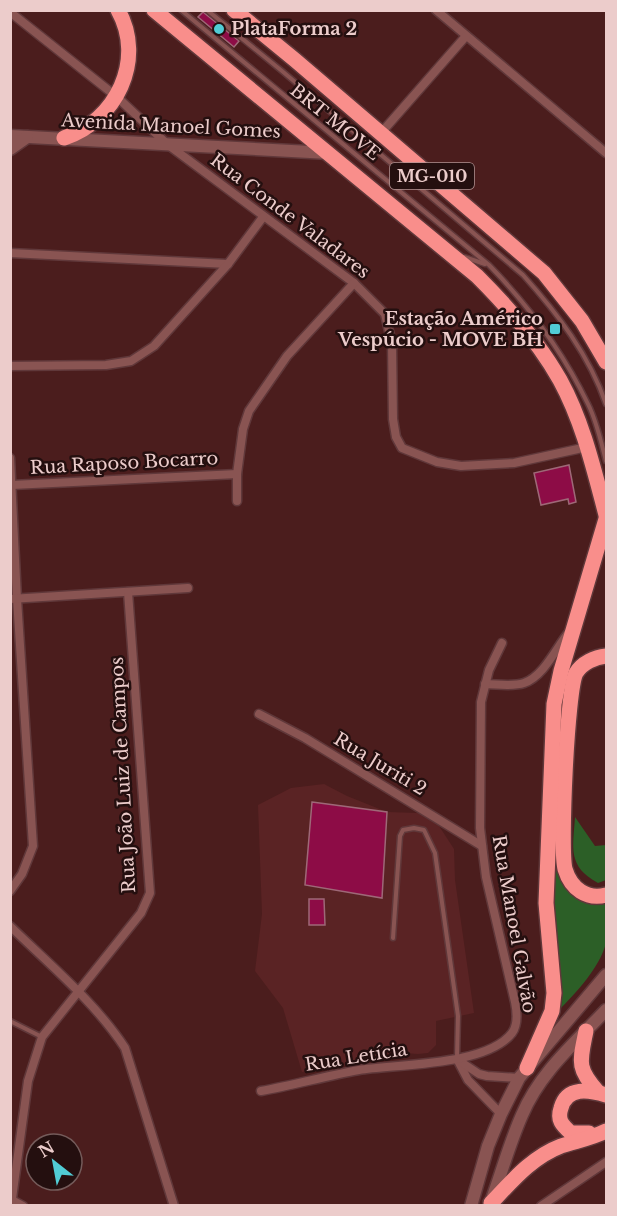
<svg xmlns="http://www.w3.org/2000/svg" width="617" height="1216" font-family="'Libre Baskerville',serif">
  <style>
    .built { fill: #5a2324 }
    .green { fill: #2c5f27 }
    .building { fill: #8d0c46; stroke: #9e6877; stroke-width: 1.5 }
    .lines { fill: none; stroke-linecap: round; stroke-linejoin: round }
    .lane-casing { stroke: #60383a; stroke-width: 7 }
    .street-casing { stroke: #60383a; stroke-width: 11 }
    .secondary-casing { stroke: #60383a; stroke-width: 15 }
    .highway-casing { stroke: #60383a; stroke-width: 18 }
    .lane { stroke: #895452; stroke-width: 4 }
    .street { stroke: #895452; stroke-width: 8 }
    .secondary { stroke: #895452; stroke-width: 12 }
    .highway { stroke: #f98e8b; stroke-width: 15 }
    .poi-dot { fill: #51ccd5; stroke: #240f0f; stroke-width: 2 }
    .labels { text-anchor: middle; stroke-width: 5; stroke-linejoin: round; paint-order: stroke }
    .shield { fill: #240f0f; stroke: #b09393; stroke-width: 1.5 }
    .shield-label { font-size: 16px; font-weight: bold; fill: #eccccb }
    .poi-label { font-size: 18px; font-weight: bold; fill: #eccccb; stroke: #240f0f; text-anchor: start }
    .street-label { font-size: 18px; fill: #eccccb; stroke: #240f0f }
  </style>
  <rect width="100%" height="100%" fill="#4b1d1d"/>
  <path class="built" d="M324,784L347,796L387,812L418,813L439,826L454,849L455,880L474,1013L436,1021V1045L428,1053L418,1054L393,1052L359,1063L302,1072L283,1008L255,971L262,914L258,805L291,788Z"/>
  <g class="green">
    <path d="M566,668L569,670C555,733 557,800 555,864C566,891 575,902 606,900C606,913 609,931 606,943C600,967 576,993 559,1010C560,972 555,935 553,896C552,866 554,835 555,805C556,759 556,713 566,668Z"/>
    <path d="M575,817L595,846L606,845V880L598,883C567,866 573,848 575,817Z"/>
  </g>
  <g class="building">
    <path d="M203,12L239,41L234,47L198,17Z"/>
    <path d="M569,465L576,502L569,504L568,499L541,505L534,473Z"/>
    <path d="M312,802L387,812L382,898L305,885Z"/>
    <path d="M309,899H324L325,925H309Z"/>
  </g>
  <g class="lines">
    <g class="lane-casing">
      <g id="lane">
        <path d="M181,10L489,265C529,306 563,352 588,404C597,422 601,442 606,461"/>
        <path d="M207,10L282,71L523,275C558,314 589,355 606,404"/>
        <path d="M464,257L485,264"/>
        <path d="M393,938L400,836L403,830L414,828L424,830L435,853L458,1016L457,1057"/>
        <path d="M10,1021L42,1037"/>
      </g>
    </g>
    <g class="street-casing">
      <g id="street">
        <path d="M436,10L606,153"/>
        <path d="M10,12L117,97L167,144L354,283L385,314L392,344L393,419L396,437L402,448L437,462L461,466L514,463L587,447"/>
        <path d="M381,133L466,36"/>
        <path d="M10,253L228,264"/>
        <path d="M10,366L106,365L131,361L154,346L228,264L263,217"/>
        <path d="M10,458L17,599L33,846L22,874L10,891"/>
        <path d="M12,485L237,474"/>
        <path d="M237,501V474L243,429L249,411L287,356L354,283"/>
        <path d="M10,599L188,588"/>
        <path d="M485,684C497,684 512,687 524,683C544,676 556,648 569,632"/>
        <path d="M259,714L305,738L482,846"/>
        <path d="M10,926C49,964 95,1002 125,1048L174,1206"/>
        <path d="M457,1059L468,1080L501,1114"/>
        <path d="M458,1060L479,1074L487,1076L519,1078"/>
        <path d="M261,1091C294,1085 326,1076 359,1070C398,1064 487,1066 512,1033C518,1025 517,1012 515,1002L486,877L480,828L481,702L489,670L502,643"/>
        <path d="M12,1200L23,1206"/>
        <path d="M11,1206L28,1081L42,1037L141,913L150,893L128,592"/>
        <path d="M541,1206L606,1162"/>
      </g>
    </g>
    <g class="secondary-casing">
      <g id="secondary">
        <path d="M10,136L329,153"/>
        <path d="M10,149L27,137"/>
        <path d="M492,1199C502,1171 510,1142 522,1115C540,1072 576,1042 606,1010"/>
        <path d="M471,1206L488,1146L501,1114L519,1078L606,975"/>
      </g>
    </g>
    <g class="highway-casing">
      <g id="highway">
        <path d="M154,10L477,276C508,307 538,341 560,380C583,422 594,470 606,515"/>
        <path d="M234,10L295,60L544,273L582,321L606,362"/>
        <path d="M64,138C116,121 146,60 118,10"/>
        <path d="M606,656C595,657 582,663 576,673C567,690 560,848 565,869C571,889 587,900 606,895"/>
        <path d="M586,1031C580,1061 576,1068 598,1092"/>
        <path d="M527,1068L552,1011L554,993L546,903L554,704L561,671L606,519"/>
        <path d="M589,1133H571C562,1125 557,1120 561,1108C567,1086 589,1090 606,1095"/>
        <path d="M491,1203C512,1181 532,1157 561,1146C576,1141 592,1138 606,1131"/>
      </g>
    </g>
    <use href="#lane" class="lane"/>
    <use href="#street" class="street"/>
    <use href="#secondary" class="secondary"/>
    <use href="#highway" class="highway"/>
  </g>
  <g class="poi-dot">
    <circle cx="219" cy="29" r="6"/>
    <rect x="549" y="323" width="12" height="12" rx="3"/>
  </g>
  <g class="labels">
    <rect class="shield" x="390" y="163" width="84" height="26" rx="4.5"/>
    <g class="shield-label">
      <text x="432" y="182">MG-010</text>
    </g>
    <g class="poi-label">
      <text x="231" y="35">PlataForma 2</text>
      <text x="543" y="325" text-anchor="end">Estação Américo<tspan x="543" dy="21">Vespúcio - MOVE BH</tspan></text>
    </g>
    <g class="street-label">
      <text transform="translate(335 122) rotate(39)" y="6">BRT MOVE</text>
      <text transform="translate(171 126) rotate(3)" y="6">Avenida Manoel Gomes</text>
      <text transform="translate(290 216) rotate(37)" y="6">Rua Conde Valadares</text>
      <text transform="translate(124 463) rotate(-3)" y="6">Rua Raposo Bocarro</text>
      <text transform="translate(380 764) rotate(31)" y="6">Rua Juriti 2</text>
      <text transform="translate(123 775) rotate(-93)" y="6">Rua João Luiz de Campos</text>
      <text transform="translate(514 924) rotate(80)" y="6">Rua Manoel Galvão</text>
      <text transform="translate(356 1057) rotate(-9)" y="6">Rua Letícia</text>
    </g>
  </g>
  <rect width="617" height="1216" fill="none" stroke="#eccccb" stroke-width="24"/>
  <g transform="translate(54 1162) rotate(329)"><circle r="28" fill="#240f0f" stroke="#745b5a" stroke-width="1.5"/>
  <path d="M0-4.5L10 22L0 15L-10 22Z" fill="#51ccd5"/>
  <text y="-9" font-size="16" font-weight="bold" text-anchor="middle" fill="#eccccb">N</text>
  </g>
</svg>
